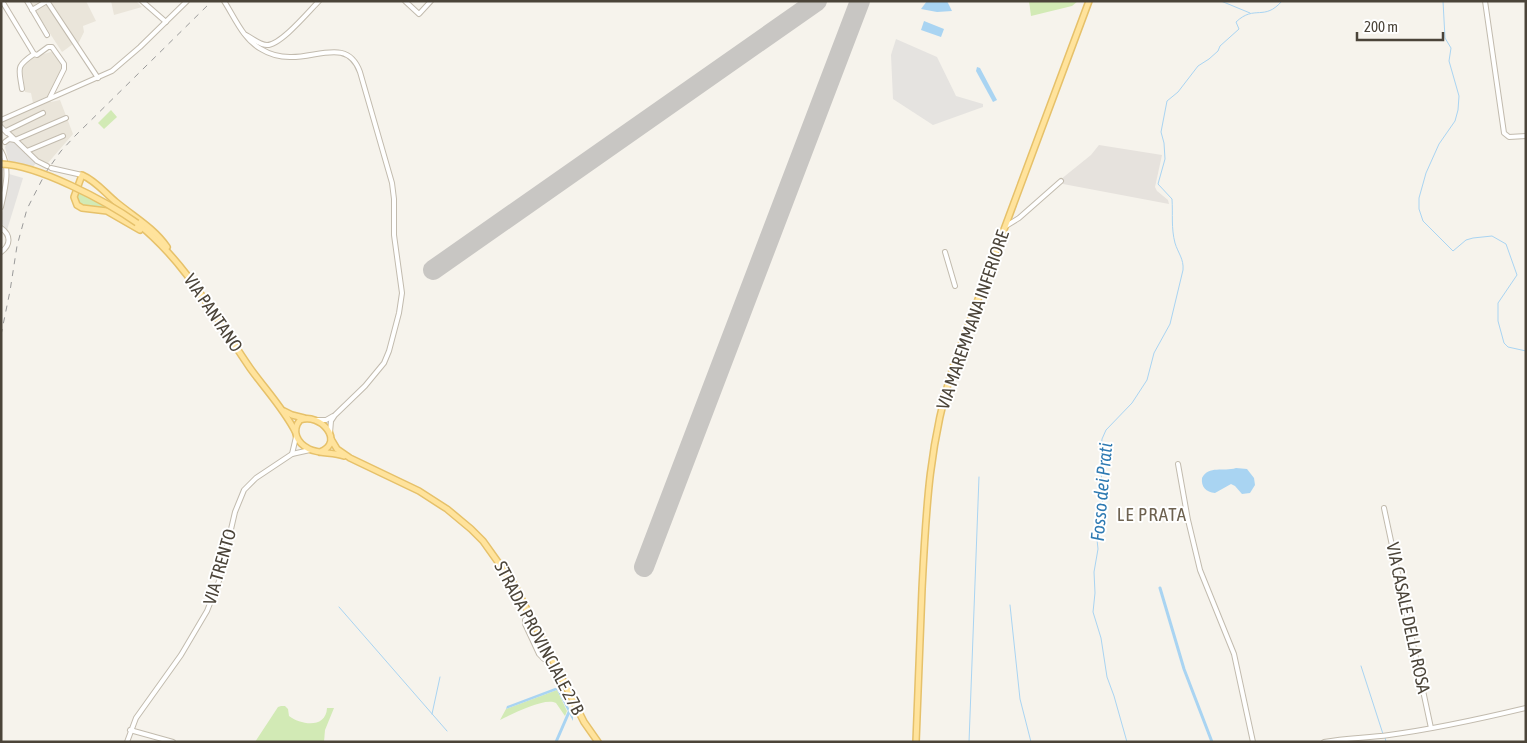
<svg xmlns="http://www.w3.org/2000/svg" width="1527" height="743" font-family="'Asap Condensed',sans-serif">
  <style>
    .residential { fill: #eae5da }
    .industrial { fill: #e6e2dd }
    .green { fill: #d2eab5 }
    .parking { fill: #e5e3e0 }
    .water { fill: #a9d4f2 }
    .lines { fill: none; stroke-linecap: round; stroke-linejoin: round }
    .stream { stroke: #a9d4f2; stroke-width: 1 }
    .canal { stroke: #a9d4f2; stroke-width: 3 }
    .runway { stroke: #c8c6c3; stroke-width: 20 }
    .minor-casing { stroke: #c2bbae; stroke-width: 6 }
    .major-casing { stroke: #e6c16a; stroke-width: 8 }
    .minor { stroke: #fff; stroke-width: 4 }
    .major { stroke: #ffe39c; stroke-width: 5 }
    .rail { stroke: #9a9a9a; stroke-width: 1; stroke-dasharray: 6 6; stroke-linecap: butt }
    .major-bridge-casing { stroke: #e6c16a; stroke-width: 8; stroke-linecap: butt }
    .major-bridge { stroke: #ffe39c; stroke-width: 5 }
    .labels { text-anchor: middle; stroke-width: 4; stroke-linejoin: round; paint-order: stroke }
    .street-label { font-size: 18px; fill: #4b4439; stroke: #fff }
    .water-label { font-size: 19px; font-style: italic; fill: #2e7ab2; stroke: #fff }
    .neighbourhood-label { font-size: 19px; letter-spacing: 1px; fill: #6e6250; stroke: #fff }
  </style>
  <rect width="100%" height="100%" fill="#f6f3ec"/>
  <g class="residential">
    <path d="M29,1H45L73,44L62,52Z"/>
    <path d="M50,1H86L96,21L83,26L84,32L78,44Z"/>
    <path d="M111,1H136L142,7L114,15Z"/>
    <path d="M54,51L62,67V71L50,95L33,103L31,93L25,92L22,65L30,58Z"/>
    <path d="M50,100L51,102L60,100L73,134L47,164L39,159L1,123Z"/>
  </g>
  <path class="industrial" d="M1099,145L1162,155L1155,187L1157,191L1168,200L1169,204L1063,184L1060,180L1091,155Z"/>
  <g class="green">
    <path d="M1029,1H1078L1072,6L1031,16Z"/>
    <path d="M111,110L117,117L104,129L98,123Z"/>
    <path d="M77,191L109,207L115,212L101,208L81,206L75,198Z"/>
    <path d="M557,690L567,711L565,716L556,703C545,697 512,714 500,720L506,709Z"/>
    <path d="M281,706H285L288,709L289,716C301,725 326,729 327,708H334L325,730L324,742H255L278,707Z"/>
  </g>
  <g class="parking">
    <path d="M896,39L937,57L956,96L983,104V107L933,125L893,99L891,55Z"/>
    <path d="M9,140L13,141L36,163L33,167L9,162L5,147Z"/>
    <path d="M9,174L23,178L7,230L2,224L1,219Z"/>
  </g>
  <g class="water">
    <path d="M927,1H947L952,11L937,12L921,9Z"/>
    <path d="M924,21L944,29L941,37L921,30Z"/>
    <path d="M977,67L980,68L997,100L993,102L976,71Z"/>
    <path d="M1236,468L1247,469L1254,478L1255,485L1250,493L1242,494L1235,486L1231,484L1215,493C1206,492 1201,487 1202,478C1209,465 1223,472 1236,468Z"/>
    <path d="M555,688L560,689L573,717V721L557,690L506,709L507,706Z"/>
  </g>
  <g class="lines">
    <g class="stream">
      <path d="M1221,1L1250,13"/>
      <path d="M1443,1L1445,38L1451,48L1449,61L1459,96L1458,110L1455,121L1439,144L1426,173L1419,198V209L1423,221L1453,251L1466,240L1473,238L1492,236L1506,244L1517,275L1498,303V321L1504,343L1508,347L1526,351"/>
      <path d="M1010,605L1020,699L1031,742"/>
      <path d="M339,607L447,731"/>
      <path d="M1361,666L1383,734"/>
      <path d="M432,714L440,677"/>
      <path d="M1385,737L1386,742"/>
      <path d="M969,742L979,477"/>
      <path d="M1127,742L1114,696L1107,677L1101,638L1093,612L1095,593L1094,572L1098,549L1096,530L1104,495L1100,466L1102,439L1106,430L1132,403L1147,380L1154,353L1170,324L1183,270C1184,259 1178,253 1175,243C1171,228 1173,214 1172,199L1158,184L1165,159L1164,143L1161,132L1167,101L1178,92L1198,66L1209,59L1218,51L1220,46L1239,29L1236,22C1255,4 1264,22 1282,1"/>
    </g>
    <g class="canal">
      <path d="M1160,588L1184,669L1212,742"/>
      <path d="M556,742L569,712"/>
    </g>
    <g class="runway">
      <path d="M433,270L817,1"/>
      <path d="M644,567L860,1"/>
    </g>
    <g class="minor-casing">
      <g id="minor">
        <path d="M2,1L34,54C15,67 19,68 22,89"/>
        <path d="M27,1L47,35"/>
        <path d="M47,1L98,78"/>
        <path d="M142,1L166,22"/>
        <path d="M224,1C235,18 243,39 261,49C269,54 280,57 290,57C317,58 348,38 360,72L392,183L394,199V235L402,293L399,313L389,351L384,363L365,386L335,415L331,421L330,433"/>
        <path d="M405,1L419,14L431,1"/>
        <path d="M1485,1L1504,133L1509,137L1526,136"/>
        <path d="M32,10L47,1"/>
        <path d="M246,35C252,38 260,45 267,45C281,45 309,11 319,1"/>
        <path d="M34,54L37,55L48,47H52L64,64V69L50,97"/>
        <path d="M1,120L112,71L140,47L187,1"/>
        <path d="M1,127L7,133"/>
        <path d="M6,131L43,113"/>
        <path d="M7,132L37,161L47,166"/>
        <path d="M5,142L9,139L15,140L66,118"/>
        <path d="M1,151C11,168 5,189 1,207"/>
        <path d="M27,151L63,136"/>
        <path d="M51,168L82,175"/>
        <path d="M1006,226L1019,218L1061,181"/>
        <path d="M1,228C11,235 11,245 1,252"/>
        <path d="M945,252L955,286"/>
        <path d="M316,420H326L333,416"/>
        <path d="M292,454L296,437"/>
        <path d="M1178,464L1188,520L1200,570L1234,654L1253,742"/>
        <path d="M1384,508L1431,728"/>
        <path d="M529,616L525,620V624L539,654L544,659L550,656"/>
        <path d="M130,730L173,742"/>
        <path d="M127,742L136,718L181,655L207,611L219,581L235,512L244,490L256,478L292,454L310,450"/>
        <path d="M1324,742C1346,738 1367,738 1389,735C1435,729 1480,719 1526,708"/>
      </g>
    </g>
    <g class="major-casing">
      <g id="major">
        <path d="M137,223C186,262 215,317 250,368C265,389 283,408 295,431"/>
        <path d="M140,230L107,211L82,208L77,205L74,197L82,175C96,181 105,193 116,202C134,217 154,228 167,247"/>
        <path d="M284,411L292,415L304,418"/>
        <path d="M331,439L337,449L350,458L419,491L447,509L471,529L483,541L515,586L584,722L598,742"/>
        <path d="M320,452C346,442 320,412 300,420C291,431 297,443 309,449C319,454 333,452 344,456"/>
        <path d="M916,742C918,691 920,640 922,589C926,509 929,442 954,364L1089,1"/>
      </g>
    </g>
    <use href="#minor" class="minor"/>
    <use href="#major" class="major"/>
    <path class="rail" d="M1,335L10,291L17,246L27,209L46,172L61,151L75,136L212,1"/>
    <g class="major-bridge-casing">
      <path id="major-bridge" d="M1,164C38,165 106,201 137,223"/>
    </g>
    <use href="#major-bridge" class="major-bridge"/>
  </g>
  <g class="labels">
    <g class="street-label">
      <text transform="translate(213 313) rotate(56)" y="6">VIA PANTANO</text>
      <text transform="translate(973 320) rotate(-71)" y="6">VIA MAREMMANA INFERIORE</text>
      <text transform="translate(220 567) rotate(-74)" y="6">VIA TRENTO</text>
      <text transform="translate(1408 618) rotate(78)" y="6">VIA CASALE DELLA ROSA</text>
      <text transform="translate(539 638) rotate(62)" y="6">STRADA PROVINCIALE 27B</text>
    </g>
    <g class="water-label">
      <text transform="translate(1101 492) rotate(-85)" y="7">Fosso dei Prati</text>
    </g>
    <g class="neighbourhood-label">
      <text x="1152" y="521">LE PRATA</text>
    </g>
  </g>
  <rect width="1527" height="743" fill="none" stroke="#4b4439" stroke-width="5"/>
  <path d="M1357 32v8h86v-8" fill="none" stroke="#4b4439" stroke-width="2.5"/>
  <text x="1364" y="32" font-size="15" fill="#4b4439" stroke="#ffffff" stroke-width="4" paint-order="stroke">200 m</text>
</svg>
